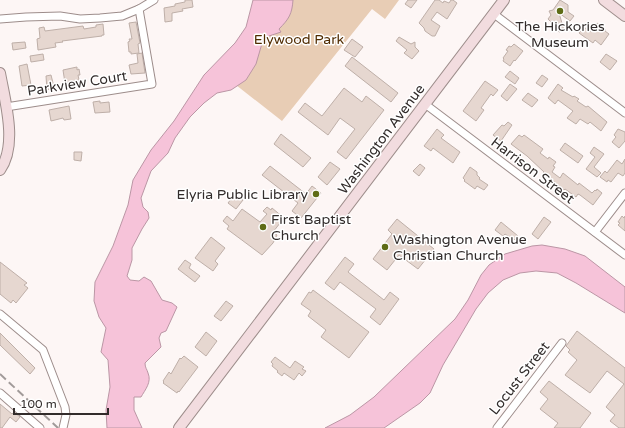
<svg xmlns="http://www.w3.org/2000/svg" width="625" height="428" font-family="'Varela Round',sans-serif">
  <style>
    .green { fill: #e8cdb5 }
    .water { fill: #f6c3d9; stroke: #bb96a5 }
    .building { fill: #e6d7d0; stroke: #beafa8 }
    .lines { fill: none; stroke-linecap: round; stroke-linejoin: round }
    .street-casing { stroke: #9d8d8b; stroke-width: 9 }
    .secondary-casing { stroke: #9d8d8b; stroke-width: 12 }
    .street { stroke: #fff; stroke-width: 7 }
    .secondary { stroke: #f2dcdf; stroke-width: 10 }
    .rail { stroke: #a19a99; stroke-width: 2; stroke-dasharray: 8 4; stroke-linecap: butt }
    .poi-dot { fill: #5e6c16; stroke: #fff; stroke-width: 1.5 }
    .labels { text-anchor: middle; stroke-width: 3; stroke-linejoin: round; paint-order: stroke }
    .poi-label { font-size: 14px; fill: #322c2b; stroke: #fff; text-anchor: start }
    .park-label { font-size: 14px; fill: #502b00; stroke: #fff }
    .street-label { font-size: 14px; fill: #322c2b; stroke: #fff }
  </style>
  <rect width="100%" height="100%" fill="#fdf6f5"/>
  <path class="green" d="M275,0H399L385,19L372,9L282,121L222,74Z"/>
  <g class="water">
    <path d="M253,0H293C292,14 289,19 279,29L281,32L269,36L263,40L256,64L246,80L231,90L217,93L204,103L190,117L175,138L168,153L151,171L141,198L143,207L148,212L149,218L142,229L132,248V260L127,276L130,280L139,281L144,277L151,281L162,300L172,303L177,307L166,331L161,333L159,338L161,347L145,363C145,368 147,369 148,373C152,382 145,390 141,397H134V410L142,428H107L106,410L110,387L108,360L101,352L106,328L99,317L94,301L95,282L113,246L128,205L133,180L151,150L174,121L204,75L235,43L246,27Z"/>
    <path d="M542,245L565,249L585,256L625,287V313L576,283L557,273L536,271L520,273L503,280L488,293L476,309L443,365L430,393L420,403L384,428H325L350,415L374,397L455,319L468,300L481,275L489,265L505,254L532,246Z"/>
  </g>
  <g class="building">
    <path d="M185,0H192L193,7L182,9L183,11L172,13V21L165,22L164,8L175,6V4L185,2Z"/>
    <path d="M408,0H417L411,8L405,4Z"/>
    <path d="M435,0H439L443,3L444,1L449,3L451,0H453L457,3L447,19L437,12L431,20L440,26L435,36H432L425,31L424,28L419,23Z"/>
    <path d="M560,0L568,5V12L574,16L570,21L559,13L564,30L559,32L557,25H552V23L548,19L551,15L549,11L553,10Z"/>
    <path d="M136,22L140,43L138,44L139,53L131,54V52H129L128,42L130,41L129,39H132L129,23Z"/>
    <path d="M597,23L605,29V31L609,34L601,45L595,40L593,43L579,33L584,27L590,32Z"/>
    <path d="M103,24L104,35H102V36L62,41L63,42L55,43L56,47L38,50L37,39L40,38L39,28L44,27L45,31L83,26L84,29L96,27V25Z"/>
    <path d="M399,37L411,44L415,42V47L419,51L412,59L404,53L407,50L396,41Z"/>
    <path d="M352,39L363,47L355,57L344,50Z"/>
    <path d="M25,42L26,48L13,50L12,43Z"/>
    <path d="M514,44L523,51L515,61L514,60L510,66L503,61L504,59L503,58L508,51L506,50L509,46L511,47Z"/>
    <path d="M142,53L145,73L131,74L129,65L138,63L137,54Z"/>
    <path d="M43,54L44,60L31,62L30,56Z"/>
    <path d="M606,54L617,61L610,70L600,62Z"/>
    <path d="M352,57L398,93L391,102L345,66Z"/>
    <path d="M27,64L31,85L22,86L19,66Z"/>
    <path d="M77,67V70L79,69L80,75H78L79,80L65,83L63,70Z"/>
    <path d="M510,71L519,78L515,84L505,77Z"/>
    <path d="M51,75L54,87L47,90L46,76Z"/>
    <path d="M542,75L548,79L542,87L536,83Z"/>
    <path d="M485,81L498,90L493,96L491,94L481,108L484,110L476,121L463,111Z"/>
    <path d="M510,84L517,89L507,101L501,96Z"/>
    <path d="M558,84L563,88L561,90L573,97L574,96L579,99L577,101L586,107L588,106L607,122L601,131L590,122L588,124L580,119L576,124L567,118L573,111L558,100L555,104L548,98Z"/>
    <path d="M344,88L362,102L366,96L384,110L346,159L337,152L355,129L340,118L328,135L298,112L305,103L322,116Z"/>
    <path d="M528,93L538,100L532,107L522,100Z"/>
    <path d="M100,101V103L109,102L110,112L95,113L93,102Z"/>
    <path d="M69,106L71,119L64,120L63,118L51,121L49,110Z"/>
    <path d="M508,122L512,125L501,141L493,135L502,125L504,126Z"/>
    <path d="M437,129L444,135L441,138L460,152L453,163L433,148L431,151L424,146Z"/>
    <path d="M618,129L625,132V141L619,148L612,142L616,137L614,135Z"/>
    <path d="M281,134L311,158L303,167L274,144Z"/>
    <path d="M519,135L522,137L524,135L543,149L540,153L548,159L549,157L556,162L553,166L555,167L552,172L560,178L563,173L578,185L579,183L592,193L595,190L596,191L597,189L602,193L593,205L580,195L578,194L576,197L565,189L564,190L543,173L544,172L527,156L511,144Z"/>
    <path d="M565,143L583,156L578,163L560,150Z"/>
    <path d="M594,147L604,154L594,167L601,173L597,177L586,169L595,157L590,153Z"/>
    <path d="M74,152H82L81,161L74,160Z"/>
    <path d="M625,159V173L623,176L618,173L611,182L608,180L607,182L600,177L605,171L607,173L617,160L622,164Z"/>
    <path d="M330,162L340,169L327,185L318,177Z"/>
    <path d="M420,164L425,168L419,176L413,171Z"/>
    <path d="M270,166L306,194L312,186L321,193L301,218L292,211L298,203L262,175Z"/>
    <path d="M470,167L477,172V175L480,178L479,179L488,185L484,190L477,186L475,189L464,181L465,180L463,178Z"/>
    <path d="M235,194L243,200L236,209L228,203Z"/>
    <path d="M267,207L271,210L272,208L284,218L273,232L277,235L273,243L262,255L227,229L229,226L223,221L227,216L233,221L242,209L260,222L267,214L263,211Z"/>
    <path d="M622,216L624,218L625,216V231L618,225L620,223L618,222Z"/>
    <path d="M544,217L551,222L538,239L532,234Z"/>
    <path d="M397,219L434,249L418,269L399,255L387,270L373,259L392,234L388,230Z"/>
    <path d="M501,222L518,236L514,240L505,234L503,236L495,230Z"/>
    <path d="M211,237L225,248L215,261L218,264L213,271L195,258Z"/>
    <path d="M345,257L354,264L348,272L384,300L390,292L399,299L380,325L370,317L376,309L340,282L334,290L325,283Z"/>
    <path d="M185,260L191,264L189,268L200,276L195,282L178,269Z"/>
    <path d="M0,262L27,283L24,285L28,288L16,303L13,300L11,303L0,294Z"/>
    <path d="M313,290L369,332L349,358L321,337L326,330L308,316L311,311L301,304L309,292L311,293Z"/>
    <path d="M226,301L233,306L221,321L214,316Z"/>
    <path d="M577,331L625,368V428H619L610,421L615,415L606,407L624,384L607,371L590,393L565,375L577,360L568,352L570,350L566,346Z"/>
    <path d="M206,332L217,341L206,356L195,347Z"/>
    <path d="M0,333L35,368L30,374L0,345Z"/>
    <path d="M184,356L198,367L179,392L178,391L177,393L163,383L164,382L163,381L169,372L171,374L180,358L181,359Z"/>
    <path d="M275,357L290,368L295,361L304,367L302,369L306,371L302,376L299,373L294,380L284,373L282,376L277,372L278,371L272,366L273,364L271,362Z"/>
    <path d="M549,381L591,413L580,428H554L558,423L540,409L548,399L540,392Z"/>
    <path d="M0,404L12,414L14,412L20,417L16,422L10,417L2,428H0Z"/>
  </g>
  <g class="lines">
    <g class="street-casing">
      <g id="street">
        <path d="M494,14L625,113"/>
        <path d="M0,19L26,17L60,16L80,19L100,18L122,16L139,9L154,0"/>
        <path d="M425,104L625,255"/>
        <path d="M6,107L152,84L139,9"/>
        <path d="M595,232L625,193"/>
        <path d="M0,314L43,350L65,407L66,415L63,428"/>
        <path d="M0,393L40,428"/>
        <path d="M497,428L562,343"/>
      </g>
    </g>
    <g class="secondary-casing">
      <g id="secondary">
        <path d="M604,0L625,16"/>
        <path d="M0,73C5,101 18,145 0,170"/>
        <path d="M179,428L504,0"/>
      </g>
    </g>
    <use href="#street" class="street"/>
    <use href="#secondary" class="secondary"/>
    <path class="rail" d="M0,374L58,428"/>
  </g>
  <g class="poi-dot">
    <circle cx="560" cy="11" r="4"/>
    <circle cx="316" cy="194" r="4"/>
    <circle cx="263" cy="227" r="4"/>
    <circle cx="385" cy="247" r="4"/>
  </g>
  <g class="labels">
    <g class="poi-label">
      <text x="560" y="31" text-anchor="middle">The Hickories<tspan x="560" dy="16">Museum</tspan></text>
      <text x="308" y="199" text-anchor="end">Elyria Public Library</text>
      <text x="271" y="224">First Baptist<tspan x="271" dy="16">Church</tspan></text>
      <text x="393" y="244">Washington Avenue<tspan x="393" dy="16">Christian Church</tspan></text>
    </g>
    <g class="park-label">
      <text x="299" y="44">Elywood Park</text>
    </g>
    <g class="street-label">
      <text transform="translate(77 83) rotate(-9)" y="5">Parkview Court</text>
      <text transform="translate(381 139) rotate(-53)" y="5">Washington Avenue</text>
      <text transform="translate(533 170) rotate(37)" y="5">Harrison Street</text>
      <text transform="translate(519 378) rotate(-52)" y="5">Locust Street</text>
    </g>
  </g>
  <path d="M14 408v6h94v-6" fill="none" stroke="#322c2b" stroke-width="2"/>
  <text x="20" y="408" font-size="12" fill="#322c2b" stroke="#ffffff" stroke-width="3" paint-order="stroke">100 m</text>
</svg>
